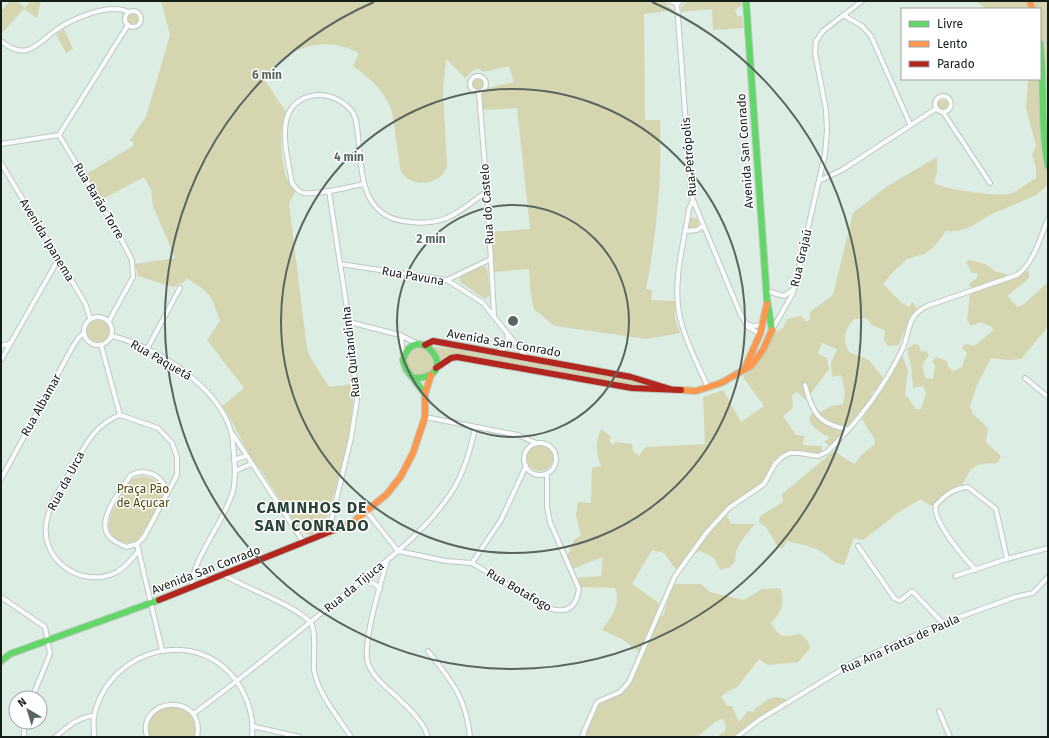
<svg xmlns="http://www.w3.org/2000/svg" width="1049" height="738" font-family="'Fira Sans',sans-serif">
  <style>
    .green { fill: #d5d5b0 }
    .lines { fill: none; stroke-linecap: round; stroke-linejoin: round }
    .street-casing { stroke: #bcc9c1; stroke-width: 6 }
    .fast-casing { stroke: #bcc9c1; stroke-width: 8 }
    .slow-casing { stroke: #bcc9c1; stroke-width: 8 }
    .jam-casing { stroke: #bcc9c1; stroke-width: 8 }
    .street { stroke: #fafcfb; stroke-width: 4 }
    .fast { stroke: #63d668; stroke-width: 6 }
    .slow { stroke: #ff974d; stroke-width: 6 }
    .jam { stroke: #b3261e; stroke-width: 6 }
    .ring { fill: none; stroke: #59665f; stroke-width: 2 }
    .labels { text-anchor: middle; stroke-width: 3; stroke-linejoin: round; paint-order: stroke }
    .street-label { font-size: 12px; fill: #131e18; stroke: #fff }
    .park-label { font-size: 12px; fill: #53460e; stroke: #fff }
    .district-label { font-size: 16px; font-weight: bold; letter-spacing: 1px; fill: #294336; stroke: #fff }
    .centre { fill: #59665f; stroke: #fff; stroke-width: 2 }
    .ring-label { font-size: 12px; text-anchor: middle; font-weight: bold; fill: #59665f; stroke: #fff; stroke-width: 3; stroke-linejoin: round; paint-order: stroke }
  </style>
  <rect width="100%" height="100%" fill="#dcede4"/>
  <g class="green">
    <path d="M10,1H17L25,8L31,1H41L37,18L24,9L1,34V11Z"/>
    <path d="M161,1H665L668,6L674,10L644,14L645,120H660C662,177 657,233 646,289L652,290L651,300L675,301V318L680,333L646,339L555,326C547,321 542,314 534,310L530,289L529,269L494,272L492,232L530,229L517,108L482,110V93L487,88L514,82L509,66L483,72L478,68L472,71L465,78L446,59L443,89L447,166C442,184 415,189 403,174C399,169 399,159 398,153C396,142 395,129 393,117C389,94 371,79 353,66L359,53C325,34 286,47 263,78L286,112C278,126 281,166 288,181C289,185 292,188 295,192L289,203L307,349L310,357L329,387L352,384C358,421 334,491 324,529L320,535L315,537L300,531L261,470L252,460L231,420L221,407L244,388L207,340L220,321C211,294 211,293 186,278L184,282L173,287L138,276L135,264L175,258L153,206L151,189L144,177L101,200L86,174L133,146V142L130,140L146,117L170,35Z"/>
    <path d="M688,1H742V5L735,10L737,16H742L743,28L713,30L712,9L681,12V7Z"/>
    <path d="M976,1H1048V185L1036,195L990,215L970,227L958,231H946L934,247L924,254L907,259L894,271L883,284L902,303L909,307L912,302L917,308L910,317L899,345L888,346L884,340L885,331L872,325L866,318L854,319C844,332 842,336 849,352L869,360L883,378L878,388L871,393L872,397L835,441L829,446L824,441L828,440L829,437C820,433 812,427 809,418L815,408L821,412L831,406L843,404L845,392L841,375L832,377L831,363L837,349L822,343L818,354L827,358L829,369L806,400L797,392L792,395L793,408L783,416L796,435L804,436L803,445L822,446V452L818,454C774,447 785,455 762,484C753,495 737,504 726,514L731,524H755C746,535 734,547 735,562L730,567L720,570L714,558L700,551L686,557L677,571L664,553L652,550L632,584L659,603L656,615L663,616L673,584H701L710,592L744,600L762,589L780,588C786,603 781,613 771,623C780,639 784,637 800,634L808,641L810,649L798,662L768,665L759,659L738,686L721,696L727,706H732L739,722L748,711L754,712C755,707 757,708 761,705C769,697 777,695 788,700L758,718L735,737H717L725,731L726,725L722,719L715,722L697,737H587L585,735L596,705L627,689L643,655L622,639L602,630C612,615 621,606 615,588L580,587L577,578L601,576L603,557L572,569L567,557L574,540L581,535L576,516L578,502L591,503L592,468L601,466C596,453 595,442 601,429L611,437L609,440L612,445L616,442L632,444L633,451L639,456L642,451L646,447L705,444L703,397L723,390L741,422L764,406L743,377L757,361L771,334L783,328L787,319L801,316L806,322L810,319V312L833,295L853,213L886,187L937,157V171L934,183C943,189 998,197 1009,194C1018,191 1027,183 1036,178V167L1032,155L1036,146L1026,108L1028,79H1040V9H986Z"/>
    <circle cx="133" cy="18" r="6"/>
    <path d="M64,29L73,49L66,53L56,35Z"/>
    <circle cx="478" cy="85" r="6"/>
    <circle cx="943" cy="105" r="5.5"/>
    <circle cx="693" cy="223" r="5.5"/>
    <path d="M969,260L985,264L996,272L1003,273L1014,279L1029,270V278C1022,285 1014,289 1008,296L1017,307L1023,305L1048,282V327L1021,359L1007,360L991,358L977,385L970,406L973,414L988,428L986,442L1001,456L998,463L980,464L971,469L962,485L938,504L931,506L921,499L899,512L863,540L854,538L844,565C830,562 833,559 823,553C813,546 799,544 787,541L783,548L778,547L766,527L759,522L760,516L783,502L782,494L834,451L854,464L859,459L860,456L875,444L874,438L862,419L892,375L902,355L908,370L905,394L916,409H921L926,394L923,386L913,388L911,366L907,349L914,344L919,345L921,352L926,351L929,355L922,365L925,378L933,379L935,365L932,361L936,357L947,361L948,367L953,371L962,367L967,352L963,350V346L966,344L974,346L993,331L992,327L981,322L971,326L967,320L970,294L974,288L969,286L970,283L976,279L978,275L977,273H972L966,262Z"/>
    <path d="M482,266L487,268L490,295L485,299L460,282V277Z"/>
    <circle cx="98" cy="331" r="11"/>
    <path d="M431,347L456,348L630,380L655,386L656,389L464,355L457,354L439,365Z"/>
    <circle cx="421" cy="361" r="14"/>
    <circle cx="540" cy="458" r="13"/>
    <path d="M143,476C157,478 163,487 162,500L138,540C131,543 125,544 118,540C96,527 120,499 128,484L132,479Z"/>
    <path d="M172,707C191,708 196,720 195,737H149C147,718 152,710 172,707Z"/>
  </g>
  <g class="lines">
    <g class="street-casing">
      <g id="street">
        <path d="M670,1L677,4L681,1"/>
        <path d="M677,4L691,192L693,200L740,313L748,327L760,334"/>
        <circle cx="133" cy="19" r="8"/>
        <path d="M843,15L862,26L871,36L910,124"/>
        <path d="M1,41C26,62 37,44 56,30C72,19 110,2 128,12"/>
        <circle cx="478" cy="84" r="8"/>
        <path d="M479,93L487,191L494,315"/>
        <circle cx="943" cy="104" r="8"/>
        <path d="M943,112L990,183"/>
        <path d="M59,135L128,25"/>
        <path d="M1,144L59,135L119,235L132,260L133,277L109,321"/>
        <path d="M1,163L85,303L90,318"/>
        <path d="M819,181L842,170L937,108"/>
        <path d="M364,184C347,187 321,195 304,193C298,192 295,188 292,183C287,153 270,100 317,95C330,94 343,101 351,110C357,117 357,128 358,136C362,171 360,214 403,221C444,228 457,213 487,191"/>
        <path d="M693,200L689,209C684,242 673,280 679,313C684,339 698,364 708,388"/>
        <path d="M686,231L697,230L703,226"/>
        <path d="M340,264L447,280L483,303L527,358"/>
        <path d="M447,280L491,259"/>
        <path d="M767,291L784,296L794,289"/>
        <circle cx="98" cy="331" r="14"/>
        <path d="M349,322L400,335L418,344"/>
        <path d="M746,324L753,326L762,325"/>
        <path d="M772,330L793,293L825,154L827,130L826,110L815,53L816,41L823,31L862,1"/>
        <path d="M401,335L403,356"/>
        <path d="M112,336C156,347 217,385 231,431C233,438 233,447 234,455C235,467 236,478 233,491C225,518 206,541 196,567C193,574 192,581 191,588"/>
        <path d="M101,345L120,415"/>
        <path d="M1,346L10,343"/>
        <path d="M147,349L180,288"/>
        <path d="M498,351L507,347L508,343L507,333"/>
        <path d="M1,360L59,258"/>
        <path d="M1025,378L1048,397"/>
        <path d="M805,385C813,412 817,424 847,429"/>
        <path d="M120,415L158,428L172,443L177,457V475L144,537L137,544L162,650"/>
        <path d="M120,415C96,424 86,443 74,465C64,484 48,504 46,525C42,562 82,588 115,573C125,568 132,559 139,550"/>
        <path d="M425,417L518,435L536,443"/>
        <path d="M232,433L304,543"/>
        <circle cx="540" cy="459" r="16"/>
        <path d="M234,460L246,456"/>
        <path d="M235,471L251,464"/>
        <path d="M1,479L73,346L79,337L84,333"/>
        <path d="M367,512L398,551L446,561L472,563L543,606C562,614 576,612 579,589L550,522L547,507V474"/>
        <path d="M328,534L351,438L357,400L349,322L329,191"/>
        <path d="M137,544L126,547C120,544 112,541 108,535C97,519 121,489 131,475C147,467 164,476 167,494"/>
        <path d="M858,546L894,598L900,601L912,591L943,623"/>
        <path d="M387,561C381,583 360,648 369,666C375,679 386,687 396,696C408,708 423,720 428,737"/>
        <path d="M472,563L501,520L526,466"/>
        <path d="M196,567L204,578L209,580"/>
        <path d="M976,570C965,559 931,520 936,505C945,495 954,488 968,487L996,509L1007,559L1048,548"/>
        <path d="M224,575C247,589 293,604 310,622C317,629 313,659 314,670C318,694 338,717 351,737"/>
        <path d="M955,576L1007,559"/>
        <path d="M362,580L375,584L380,589"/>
        <path d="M1,597L45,627L50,654L32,698"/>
        <path d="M428,651C452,682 466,697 470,737"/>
        <path d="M939,711L950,737"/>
        <path d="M193,714C240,680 284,643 329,607C372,572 420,539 451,493C464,473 470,451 475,428"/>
        <path d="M252,726L300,737"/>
        <path d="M24,737V722"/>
        <path d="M55,737C67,728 79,716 94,716"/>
        <path d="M94,737C94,730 93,722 94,716C110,645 205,623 242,690C250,705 254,720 252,737"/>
        <path d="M147,737C136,697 206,691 197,737"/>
        <path d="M584,737L583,734L597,702L620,692L629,682L675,576L707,532L729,508L764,484L775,464L782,457L790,453H799L818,456L827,452C857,423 884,387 902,350C911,332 905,317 927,306L1017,275C1034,263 1040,238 1048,219"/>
        <path d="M737,737L759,720L854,662L943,623L1015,597L1033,593L1048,577"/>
      </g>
    </g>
    <g class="fast-casing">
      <g id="fast">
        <path d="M746,1L767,300L772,330"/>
        <path d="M1040,43C1045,84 1040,125 1048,166"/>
        <path d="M414,378C466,378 416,316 403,360L406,369L425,394"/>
        <path d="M1,661L10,654L159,600"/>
      </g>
    </g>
    <g class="slow-casing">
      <g id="slow">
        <path d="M1030,1L1032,9"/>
        <path d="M745,368L760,334L767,304"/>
        <path d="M681,390L696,391L721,383L751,366L763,350L772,330"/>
        <path d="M334,530L352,523L387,494L401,476L413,453L425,417V394L431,375"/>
      </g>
    </g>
    <g class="jam-casing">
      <g id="jam">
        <path d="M425,345L433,341L631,377L670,389"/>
        <path d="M436,368L451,358L457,357L632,388L681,390"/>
        <path d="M159,600L334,530"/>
      </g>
    </g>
    <use href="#street" class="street"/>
    <use href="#fast" class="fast"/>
    <use href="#slow" class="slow"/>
    <use href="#jam" class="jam"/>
  </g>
  <g class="ring">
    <circle cx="513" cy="321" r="116"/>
    <circle cx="513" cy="321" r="232"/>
    <path d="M652 2A348 348 0 1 1 374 2"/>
  </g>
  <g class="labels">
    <g class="street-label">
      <text transform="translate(745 151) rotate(-94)" y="4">Avenida San Conrado</text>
      <text transform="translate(689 157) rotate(-95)" y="4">Rua Petrópolis</text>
      <text transform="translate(99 201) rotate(59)" y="4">Rua Barão Torre</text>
      <text transform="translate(487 204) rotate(-94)" y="4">Rua do Castelo</text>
      <text transform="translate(47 240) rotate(59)" y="4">Avenida Ipanema</text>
      <text transform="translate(801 258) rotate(-77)" y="4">Rua Grajaú</text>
      <text transform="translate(413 276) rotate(10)" y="4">Rua Pavuna</text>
      <text transform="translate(504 343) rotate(10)" y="4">Avenida San Conrado</text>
      <text transform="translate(351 352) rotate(-96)" y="4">Rua Quitandinha</text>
      <text transform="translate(161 360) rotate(30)" y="4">Rua Paquetá</text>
      <text transform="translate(41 405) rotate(-61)" y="4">Rua Albamar</text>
      <text transform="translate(66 481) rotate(-62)" y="4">Rua da Urca</text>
      <text transform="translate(206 570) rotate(-21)" y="4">Avenida San Conrado</text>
      <text transform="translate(354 587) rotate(-39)" y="4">Rua da Tijuca</text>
      <text transform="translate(519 590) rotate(30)" y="4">Rua Botafogo</text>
      <text transform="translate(900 644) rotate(-24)" y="4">Rua Ana Fratta de Paula</text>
    </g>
    <g class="park-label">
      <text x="143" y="493">Praça Pão<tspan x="143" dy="14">de Açucar</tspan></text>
    </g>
    <g class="district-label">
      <text x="312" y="513">CAMINHOS DE<tspan x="312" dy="18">SAN CONRADO</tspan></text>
    </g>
  </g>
  <circle cx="513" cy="321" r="6" class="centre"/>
  <g class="ring-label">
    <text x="267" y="79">6 min</text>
    <text x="349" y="161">4 min</text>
    <text x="431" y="243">2 min</text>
  </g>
  <rect width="1049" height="738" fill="none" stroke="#131e18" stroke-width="4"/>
  <rect x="901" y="8" width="140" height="72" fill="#ffffff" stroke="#a1a5a3"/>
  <rect x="909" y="21" width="20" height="6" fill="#63d668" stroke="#a1a5a3"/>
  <text x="937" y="28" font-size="12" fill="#131e18">Livre</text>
  <rect x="909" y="41" width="20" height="6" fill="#ff974d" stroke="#a1a5a3"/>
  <text x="937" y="48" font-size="12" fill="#131e18">Lento</text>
  <rect x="909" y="61" width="20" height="6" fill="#b3261e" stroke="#a1a5a3"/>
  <text x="937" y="68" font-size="12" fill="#131e18">Parado</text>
  <g transform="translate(28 710) rotate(322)"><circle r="19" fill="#ffffff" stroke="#a1a5a3"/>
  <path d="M0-3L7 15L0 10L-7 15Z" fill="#59665f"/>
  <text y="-6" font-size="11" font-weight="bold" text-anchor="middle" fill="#131e18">N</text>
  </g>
</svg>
